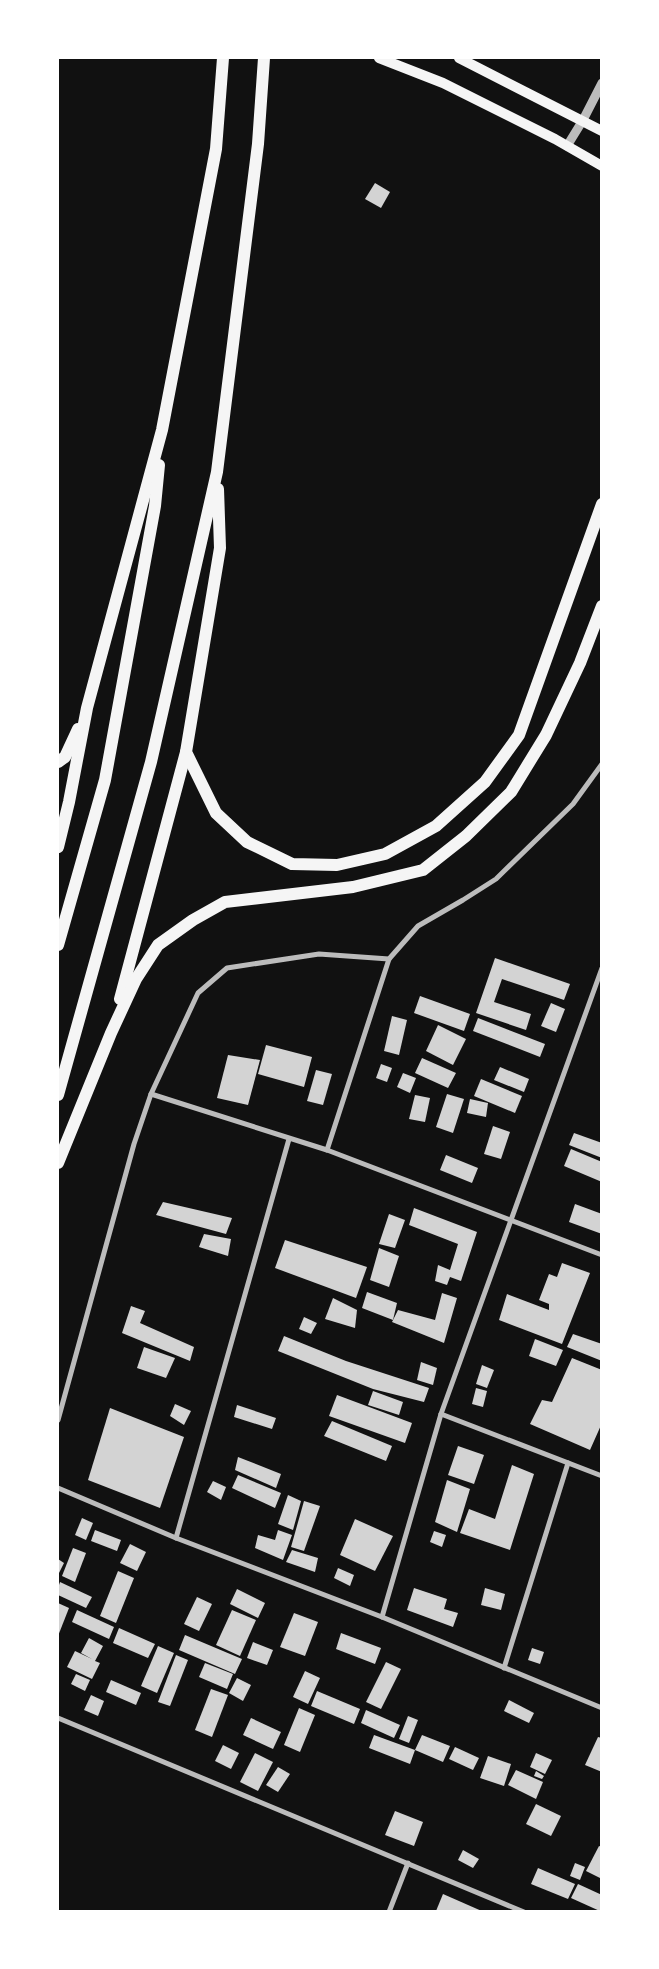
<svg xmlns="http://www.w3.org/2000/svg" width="659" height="1969" font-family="Arial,sans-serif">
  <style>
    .building { fill: #d3d3d3 }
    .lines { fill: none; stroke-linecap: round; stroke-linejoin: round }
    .minor { stroke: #bcbcbc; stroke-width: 5 }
    .tertiary { stroke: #bcbcbc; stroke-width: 9 }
    .secondary { stroke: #f5f5f5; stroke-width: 10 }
    .primary { stroke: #f5f5f5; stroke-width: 12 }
  </style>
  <rect width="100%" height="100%" fill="#111"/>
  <g class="building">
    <path d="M375,183L390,192L381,208L365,199Z"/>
    <path d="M495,958L570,984L564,1000L502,979L494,1002L531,1014L526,1030L476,1013Z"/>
    <path d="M420,996L470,1014L464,1031L414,1013Z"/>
    <path d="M551,1003L565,1009L556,1032L541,1026Z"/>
    <path d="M392,1016L407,1020L399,1055L384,1051Z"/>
    <path d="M478,1018L545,1044L540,1057L473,1031Z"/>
    <path d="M438,1025L466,1039L453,1065L426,1051Z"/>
    <path d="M266,1045L312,1057L304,1087L258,1074Z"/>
    <path d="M228,1055L260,1060L248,1105L217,1098Z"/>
    <path d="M422,1058L456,1073L448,1088L415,1073Z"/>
    <path d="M381,1064L392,1068L387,1082L376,1078Z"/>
    <path d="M500,1067L529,1079L524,1092L494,1080Z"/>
    <path d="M316,1070L332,1074L323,1105L307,1101Z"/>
    <path d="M403,1073L416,1078L410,1093L397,1087Z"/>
    <path d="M481,1079L522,1096L515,1113L474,1096Z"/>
    <path d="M447,1094L464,1099L453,1133L436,1127Z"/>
    <path d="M415,1095L430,1098L425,1122L409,1119Z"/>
    <path d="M470,1099L488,1103L486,1117L467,1113Z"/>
    <path d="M493,1126L510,1132L501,1159L484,1154Z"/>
    <path d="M574,1133L602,1143V1158L569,1145Z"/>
    <path d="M571,1149L602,1162V1182L564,1166Z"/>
    <path d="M446,1155L478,1168L472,1183L440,1170Z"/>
    <path d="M163,1202L232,1218L226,1234L156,1215Z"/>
    <path d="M575,1204L602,1214V1234L569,1222Z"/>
    <path d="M414,1208L477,1232L461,1281L450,1277L447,1285L435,1281L438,1265L450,1270L458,1244L409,1225Z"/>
    <path d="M389,1214L405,1220L395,1248L379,1244Z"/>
    <path d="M204,1234L231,1239L228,1256L199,1247Z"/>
    <path d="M285,1240L367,1267L356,1298L275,1268Z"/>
    <path d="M379,1248L399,1256L389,1287L370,1280Z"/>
    <path d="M562,1263L590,1273L562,1344L499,1320L507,1294L549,1310V1304L539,1300L549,1274L557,1277Z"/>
    <path d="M367,1292L397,1303L393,1320L362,1308Z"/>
    <path d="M442,1293L457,1298L444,1343L392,1322L398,1310L435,1320Z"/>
    <path d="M333,1298L357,1310L355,1328L325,1319Z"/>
    <path d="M131,1306L145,1311L140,1323L194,1347L190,1361L122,1333Z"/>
    <path d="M304,1317L317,1323L311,1334L299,1329Z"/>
    <path d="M573,1334L602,1344V1361L567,1347Z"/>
    <path d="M284,1336L346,1361L429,1388L424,1402L373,1389L278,1351Z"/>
    <path d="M535,1339L563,1350L556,1366L529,1356Z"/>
    <path d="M144,1347L175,1358L166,1378L137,1368Z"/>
    <path d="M572,1358L602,1370V1423L590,1450L530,1424L542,1400L552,1402Z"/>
    <path d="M421,1362L437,1368L433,1385L417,1380Z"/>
    <path d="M482,1365L494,1370L487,1388L476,1384Z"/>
    <path d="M476,1388L487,1391L483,1407L472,1404Z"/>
    <path d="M373,1391L403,1402L399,1415L368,1405Z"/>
    <path d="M337,1395L412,1423L405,1443L329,1416Z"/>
    <path d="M175,1404L191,1411L184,1425L170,1416Z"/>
    <path d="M237,1405L276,1418L272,1429L234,1417Z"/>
    <path d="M110,1408L184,1437L160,1508L88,1480Z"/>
    <path d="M332,1421L392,1446L386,1461L324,1436Z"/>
    <path d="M458,1446L484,1455L474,1484L448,1475Z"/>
    <path d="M238,1457L281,1474L276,1488L235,1470Z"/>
    <path d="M512,1465L534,1474L510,1550L460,1533L469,1509L495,1519Z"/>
    <path d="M238,1475L281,1493L275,1508L232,1488Z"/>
    <path d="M447,1480L470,1489L457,1532L435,1522Z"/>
    <path d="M213,1481L226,1487L221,1500L207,1492Z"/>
    <path d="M288,1495L301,1501L293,1530L278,1524Z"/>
    <path d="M304,1501L320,1506L304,1551L291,1547Z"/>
    <path d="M82,1518L93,1523L86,1540L75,1535Z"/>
    <path d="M355,1519L393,1536L375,1571L340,1555Z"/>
    <path d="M95,1530L121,1540L117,1551L91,1541Z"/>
    <path d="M278,1530L292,1535L283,1560L255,1548L258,1535L275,1540Z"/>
    <path d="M434,1531L446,1535L442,1547L430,1542Z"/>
    <path d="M130,1544L146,1552L137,1571L120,1563Z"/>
    <path d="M73,1548L86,1553L75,1582L62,1576Z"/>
    <path d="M292,1550L318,1558L315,1572L286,1562Z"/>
    <path d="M58,1559L64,1563L58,1575Z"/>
    <path d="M338,1568L354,1575L350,1586L334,1578Z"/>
    <path d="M118,1571L134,1578L116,1623L100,1616Z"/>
    <path d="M60,1582L92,1597L86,1608L58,1595V1588Z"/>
    <path d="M414,1588L447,1599L444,1609L458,1613L453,1627L407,1610Z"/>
    <path d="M485,1588L505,1594L501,1610L481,1605Z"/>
    <path d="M237,1589L265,1603L258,1618L230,1604Z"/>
    <path d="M197,1597L212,1604L199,1631L184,1624Z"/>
    <path d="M58,1603L69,1608L58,1636Z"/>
    <path d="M77,1610L114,1627L109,1639L72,1622Z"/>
    <path d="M232,1610L256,1620L240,1656L216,1645Z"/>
    <path d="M294,1613L318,1622L305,1656L280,1647Z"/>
    <path d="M119,1628L155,1644L148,1658L113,1643Z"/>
    <path d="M341,1633L381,1648L375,1664L336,1649Z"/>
    <path d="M185,1635L242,1659L235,1674L179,1650Z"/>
    <path d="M89,1638L103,1646L95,1661L100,1663L92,1679L67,1667L75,1651L92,1659L81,1653Z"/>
    <path d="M253,1642L273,1650L267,1665L247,1658Z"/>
    <path d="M158,1646L174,1653L157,1693L141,1686Z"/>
    <path d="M532,1648L544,1652L540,1664L528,1660Z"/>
    <path d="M176,1655L188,1660L170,1706L158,1702Z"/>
    <path d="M386,1662L401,1669L381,1709L366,1702Z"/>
    <path d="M205,1663L233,1674L227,1689L199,1677Z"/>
    <path d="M305,1671L320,1678L308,1704L293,1697Z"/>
    <path d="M76,1674L90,1680L85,1691L71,1684Z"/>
    <path d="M237,1678L251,1685L243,1701L229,1693Z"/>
    <path d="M111,1680L141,1693L136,1705L106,1692Z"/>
    <path d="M211,1689L228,1695L212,1737L195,1730Z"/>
    <path d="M317,1691L360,1709L354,1724L311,1706Z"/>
    <path d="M91,1695L104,1701L98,1716L84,1710Z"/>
    <path d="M509,1700L534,1713L529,1723L504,1711Z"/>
    <path d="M299,1708L315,1715L300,1752L284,1745Z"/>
    <path d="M366,1710L400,1725L394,1738L361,1723Z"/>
    <path d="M408,1716L418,1720L409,1743L399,1739Z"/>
    <path d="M251,1718L281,1732L273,1749L243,1735Z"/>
    <path d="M374,1735L415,1750L410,1764L369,1748Z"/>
    <path d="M422,1735L450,1746L443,1762L415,1750Z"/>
    <path d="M598,1737L602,1738V1772L585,1765Z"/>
    <path d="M223,1745L239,1753L231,1769L215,1761Z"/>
    <path d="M455,1747L479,1758L473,1770L449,1759Z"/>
    <path d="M255,1753L273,1762L258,1791L240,1782Z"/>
    <path d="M536,1753L552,1760L545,1774L530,1767Z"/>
    <path d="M488,1756L511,1764L504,1786L480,1778Z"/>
    <path d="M278,1767L290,1774L278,1792L266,1785Z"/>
    <path d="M516,1770L543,1782L536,1799L508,1785Z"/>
    <path d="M536,1771L544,1776L542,1779L534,1776Z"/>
    <path d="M536,1804L561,1816L551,1836L526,1824Z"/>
    <path d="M395,1811L423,1822L414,1846L385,1835Z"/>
    <path d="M599,1846L602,1847V1879L586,1871Z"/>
    <path d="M463,1850L479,1859L473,1868L458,1860Z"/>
    <path d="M575,1863L585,1867L580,1880L570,1876Z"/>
    <path d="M538,1868L575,1884L568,1899L531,1884Z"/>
    <path d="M578,1884L602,1895V1912L571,1898Z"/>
    <path d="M443,1894L484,1912L436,1911Z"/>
  </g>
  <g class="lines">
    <g class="minor">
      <path d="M151,1094L327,1150L602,1255"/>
      <path d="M327,1150L389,959"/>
      <path d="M441,1414L602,1476"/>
      <path d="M58,1420L134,1144L151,1094L198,993L227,968L319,954L389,959L418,926L463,900L496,879L573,804L602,764"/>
      <path d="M58,1488L176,1538L382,1617L602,1708"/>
      <path d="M176,1538L289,1139"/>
      <path d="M382,1617L441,1414L602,968"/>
      <path d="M504,1668L568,1463"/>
      <path d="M58,1718L524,1912"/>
      <path d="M389,1912L408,1863"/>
    </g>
    <path class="tertiary" d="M567,146L583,120L602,83"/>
    <g class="secondary">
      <path d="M379,58L443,83L555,139L602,166"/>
      <path d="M459,58L602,131"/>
    </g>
    <g class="primary">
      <path d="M218,489L220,548L186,752L216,813L247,842L292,864L337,865L385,854L436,826L485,782L519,735L602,504"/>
      <path d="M58,762L65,757L78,729"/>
      <path d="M58,847L69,802L87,708L162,430L216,149L223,58"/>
      <path d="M58,945L105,780L155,506L159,465"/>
      <path d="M120,999L186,752"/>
      <path d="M58,1095L151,762L217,472L258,144L264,58"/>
      <path d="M58,1163L111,1033L136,979L158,945L193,920L225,902L353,887L423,870L466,836L511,792L546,735L580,663L602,606"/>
    </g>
  </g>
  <rect width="659" height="1969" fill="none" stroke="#ffffff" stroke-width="118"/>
</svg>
